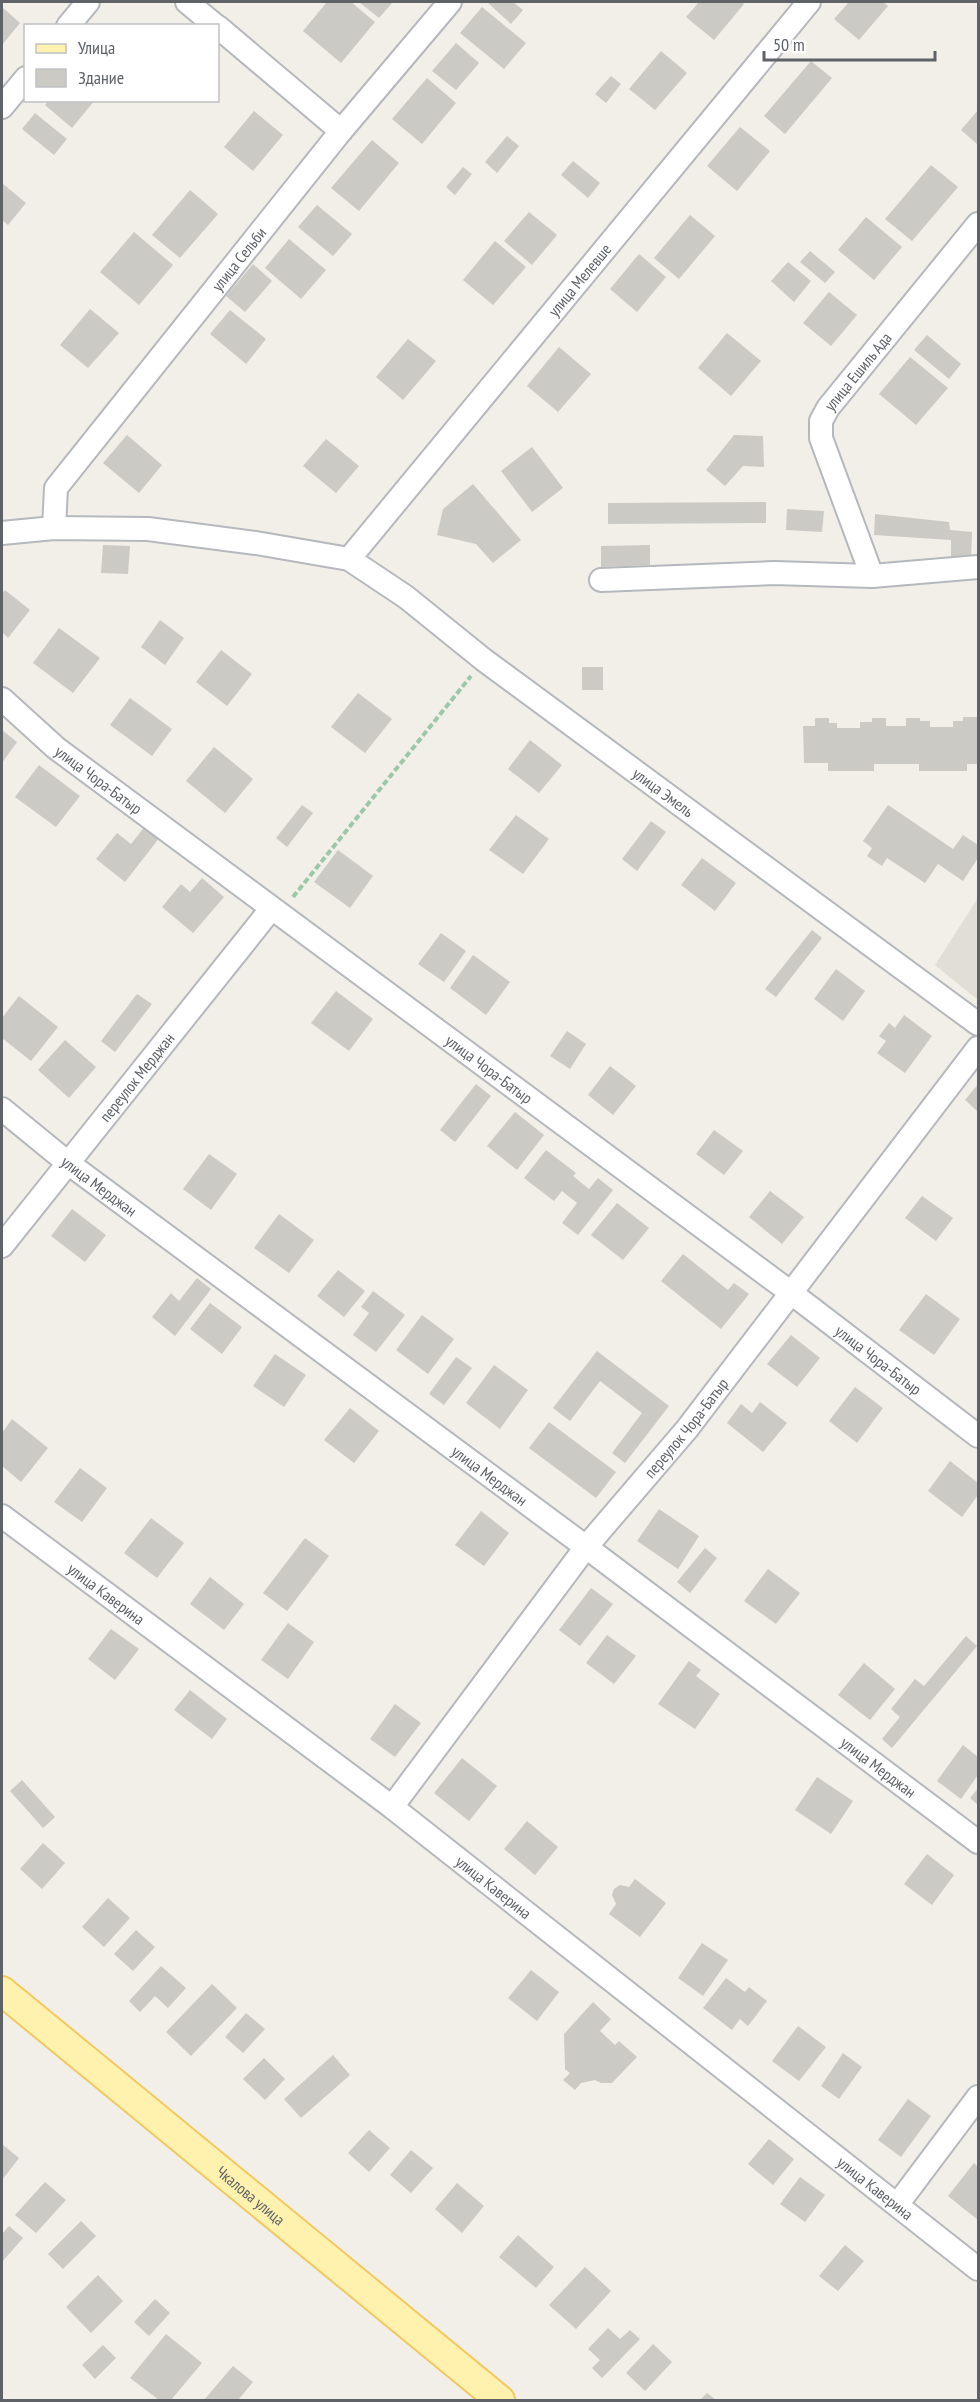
<svg xmlns="http://www.w3.org/2000/svg" width="980" height="2402" font-family="'PT Sans Narrow',sans-serif">
  <style>
    .education { fill: #e1ded6 }
    .building { fill: #cccac5 }
    .lines { fill: none; stroke-linecap: round; stroke-linejoin: round }
    .minor-casing { stroke: #b5b8bc; stroke-width: 26 }
    .major-casing { stroke: #f2c960; stroke-width: 32 }
    .path { stroke: #9cc7a9; stroke-width: 4; stroke-dasharray: 6 3; stroke-linecap: butt }
    .minor { stroke: #fff; stroke-width: 22 }
    .major { stroke: #fff2af; stroke-width: 28 }
    .labels { text-anchor: middle; stroke-width: 4.5; stroke-linejoin: round; paint-order: stroke }
    .street-label { font-size: 16px; fill: #5f6368; stroke: #fff }
  </style>
  <rect width="100%" height="100%" fill="#f1efe8"/>
  <path class="education" d="M978,898V1000L935,965Z"/>
  <g class="building">
    <path d="M327,2H351L375,22L341,63L303,31Z"/>
    <path d="M359,2H393L379,18Z"/>
    <path d="M487,2H513L523,10L511,24Z"/>
    <path d="M699,2H742L744,4L714,40L686,17Z"/>
    <path d="M849,2H883L888,6L859,40L834,19Z"/>
    <path d="M2,7L20,23L2,45Z"/>
    <path d="M482,7L526,43L504,69L460,33Z"/>
    <path d="M456,43L479,63L456,90L432,71Z"/>
    <path d="M661,51L687,73L655,110L629,89Z"/>
    <path d="M811,61L832,78L785,134L764,116Z"/>
    <path d="M611,76L621,84L606,103L595,94Z"/>
    <path d="M427,78L456,103L422,144L392,119Z"/>
    <path d="M49,100H95L72,128L45,105Z"/>
    <path d="M978,110V145L961,130Z"/>
    <path d="M254,111L283,135L253,171L224,147Z"/>
    <path d="M35,113L67,139L54,155L22,129Z"/>
    <path d="M740,127L770,151L737,191L707,166Z"/>
    <path d="M507,136L519,146L497,173L485,162Z"/>
    <path d="M372,140L399,163L359,211L331,188Z"/>
    <path d="M573,161L600,183L588,198L561,175Z"/>
    <path d="M931,165L958,187L912,241L885,219Z"/>
    <path d="M463,167L472,174L455,195L446,187Z"/>
    <path d="M2,183L26,203L8,225L2,220Z"/>
    <path d="M190,190L218,214L180,258L152,235Z"/>
    <path d="M317,205L352,234L333,256L298,227Z"/>
    <path d="M529,212L557,235L532,265L504,241Z"/>
    <path d="M690,215L715,236L679,279L654,258Z"/>
    <path d="M866,217L902,247L874,280L838,250Z"/>
    <path d="M134,232L173,265L139,305L100,272Z"/>
    <path d="M289,239L326,270L301,299L265,268Z"/>
    <path d="M495,241L526,267L493,305L463,280Z"/>
    <path d="M810,251L835,272L825,283L800,262Z"/>
    <path d="M639,254L666,277L637,312L610,289Z"/>
    <path d="M788,262L811,281L794,302L771,281Z"/>
    <path d="M253,264L272,281L245,312L226,296Z"/>
    <path d="M829,292L857,315L831,346L803,323Z"/>
    <path d="M90,309L119,333L88,368L60,345Z"/>
    <path d="M230,310L266,339L246,364L210,334Z"/>
    <path d="M727,333L761,361L731,396L698,368Z"/>
    <path d="M927,335L961,364L949,379L914,350Z"/>
    <path d="M408,339L436,361L403,400L376,377Z"/>
    <path d="M559,347L591,374L558,412L527,386Z"/>
    <path d="M910,357L948,388L916,425L879,394Z"/>
    <path d="M127,435L162,465L139,493L103,463Z"/>
    <path d="M734,435L763,436L764,467L743,466L725,486L706,470Z"/>
    <path d="M326,439L359,466L336,493L303,466Z"/>
    <path d="M532,447L563,488L532,512L501,471Z"/>
    <path d="M473,484L521,540L493,563L476,544L437,535L443,509Z"/>
    <path d="M766,502V523L608,524V503Z"/>
    <path d="M787,509L824,511L822,532L786,530Z"/>
    <path d="M875,514L949,522L950,530L972,532L971,561L951,562V540L874,535Z"/>
    <path d="M103,545L130,546L128,574L101,573Z"/>
    <path d="M650,545V565L601,567V546Z"/>
    <path d="M5,590L30,610L8,638L2,632V594Z"/>
    <path d="M160,620L184,638L165,665L141,647Z"/>
    <path d="M59,628L100,658L73,693L33,663Z"/>
    <path d="M221,650L252,674L227,706L196,682Z"/>
    <rect x="582" y="667" width="21" height="23"/>
    <path d="M358,693L392,719L365,753L331,727Z"/>
    <path d="M130,698L172,729L152,756L110,725Z"/>
    <path d="M963,717H977L978,726V764H967V771H919V764H874V771H828V763H804L803,726H815V718H829V723H837V728H860V722H872V718H886V726H906V718H920V721H930V727H953V721H963Z"/>
    <path d="M2,730L17,742L2,763Z"/>
    <path d="M530,740L562,765L539,793L508,769Z"/>
    <path d="M214,747L253,779L225,813L186,781Z"/>
    <path d="M39,765L80,796L56,827L15,797Z"/>
    <path d="M302,805L313,813L287,847L276,838Z"/>
    <path d="M888,805L953,849L963,835L978,845V858L963,881L938,864L925,883L887,858L882,866L867,856L872,848L863,841Z"/>
    <path d="M516,815L549,839L523,874L489,850Z"/>
    <path d="M651,821L666,832L637,871L622,859Z"/>
    <path d="M146,825L160,837L125,882L96,859L117,833L131,844Z"/>
    <path d="M338,850L373,876L350,908L314,882Z"/>
    <path d="M702,858L736,883L715,911L681,885Z"/>
    <path d="M202,878L224,897L193,933L162,907L181,884L190,892Z"/>
    <path d="M812,930L822,938L776,997L765,989Z"/>
    <path d="M441,933L466,951L444,982L418,964Z"/>
    <path d="M473,955L510,982L486,1015L450,988Z"/>
    <path d="M836,969L865,991L843,1021L814,999Z"/>
    <path d="M336,991L373,1019L349,1051L311,1023Z"/>
    <path d="M137,994L152,1004L115,1052L101,1041Z"/>
    <path d="M19,996L58,1027L31,1061L2,1038V1018Z"/>
    <path d="M904,1015L932,1036L905,1073L877,1053L886,1041L879,1036L889,1023L895,1028Z"/>
    <path d="M567,1031L586,1044L570,1069L550,1056Z"/>
    <path d="M65,1040L96,1067L69,1098L38,1070Z"/>
    <path d="M610,1066L636,1086L613,1115L588,1095Z"/>
    <path d="M476,1084L491,1096L455,1142L440,1130Z"/>
    <path d="M978,1084V1112L965,1100Z"/>
    <path d="M515,1112L544,1135L517,1170L487,1146Z"/>
    <path d="M714,1130L743,1151L724,1175L696,1154Z"/>
    <path d="M546,1150L576,1173L573,1176L589,1189L598,1178L613,1190L578,1235L562,1223L577,1203L562,1191L554,1201L524,1178Z"/>
    <path d="M209,1154L237,1174L211,1210L183,1189Z"/>
    <path d="M770,1191L804,1217L782,1244L749,1217Z"/>
    <path d="M922,1196L953,1218L936,1241L905,1218Z"/>
    <path d="M617,1203L649,1228L623,1260L591,1235Z"/>
    <path d="M72,1209L106,1235L85,1262L51,1236Z"/>
    <path d="M279,1214L314,1240L289,1273L254,1248Z"/>
    <path d="M683,1254L728,1290L734,1283L749,1294L721,1329L661,1281Z"/>
    <path d="M338,1270L365,1291L344,1317L317,1296Z"/>
    <path d="M197,1278L211,1289L175,1336L152,1317L171,1293L179,1301Z"/>
    <path d="M373,1291L405,1315L376,1352L353,1335L369,1313L361,1307Z"/>
    <path d="M926,1294L960,1319L934,1355L899,1330Z"/>
    <path d="M210,1303L242,1327L222,1354L190,1329Z"/>
    <path d="M422,1315L454,1339L428,1374L396,1350Z"/>
    <path d="M791,1335L820,1358L797,1387L767,1364Z"/>
    <path d="M597,1351L669,1406L625,1463L612,1453L642,1413L600,1381L570,1421L553,1408Z"/>
    <path d="M275,1354L306,1375L284,1407L253,1386Z"/>
    <path d="M456,1357L472,1368L444,1405L429,1394Z"/>
    <path d="M494,1365L528,1390L500,1429L466,1403Z"/>
    <path d="M855,1387L883,1408L857,1443L829,1421Z"/>
    <path d="M760,1402L787,1423L763,1452L727,1423L741,1404L752,1413Z"/>
    <path d="M350,1408L379,1431L354,1463L324,1440Z"/>
    <path d="M12,1419L48,1448L21,1482L2,1466V1433Z"/>
    <path d="M549,1422L616,1472L596,1498L529,1448Z"/>
    <path d="M950,1461L978,1483V1495L962,1517L928,1491Z"/>
    <path d="M80,1468L107,1488L82,1522L54,1502Z"/>
    <path d="M659,1509L699,1536L678,1569L637,1541Z"/>
    <path d="M481,1511L509,1533L484,1566L455,1545Z"/>
    <path d="M151,1518L184,1543L157,1578L124,1553Z"/>
    <path d="M305,1538L329,1556L287,1611L263,1593Z"/>
    <path d="M705,1548L717,1558L690,1593L677,1582Z"/>
    <path d="M768,1569L800,1593L776,1624L744,1601Z"/>
    <path d="M210,1577L244,1604L224,1630L190,1604Z"/>
    <path d="M591,1588L613,1604L580,1646L559,1630Z"/>
    <path d="M288,1623L314,1642L288,1679L261,1660Z"/>
    <path d="M111,1629L139,1649L115,1680L88,1659Z"/>
    <path d="M607,1635L636,1656L614,1684L586,1663Z"/>
    <path d="M966,1636L977,1646L892,1748L882,1739L900,1717L891,1709L915,1679L924,1686Z"/>
    <path d="M689,1661L701,1670L696,1676L720,1694L695,1729L658,1704Z"/>
    <path d="M864,1663L895,1689L870,1720L838,1695Z"/>
    <path d="M190,1690L227,1719L212,1739L174,1710Z"/>
    <path d="M395,1704L421,1723L395,1757L370,1739Z"/>
    <path d="M963,1745L978,1757V1775L961,1799L937,1781Z"/>
    <path d="M462,1758L497,1786L469,1821L434,1793Z"/>
    <path d="M817,1777L853,1801L831,1834L795,1810Z"/>
    <path d="M22,1780L55,1817L43,1828L10,1791Z"/>
    <path d="M978,1788V1805L970,1798Z"/>
    <path d="M527,1821L558,1847L535,1875L504,1849Z"/>
    <path d="M43,1843L65,1863L42,1889L20,1869Z"/>
    <path d="M927,1854L954,1875L932,1905L904,1884Z"/>
    <path d="M635,1879L666,1903L640,1937L609,1914L616,1904L612,1895L614,1889L620,1885L629,1887Z"/>
    <path d="M108,1898L130,1918L104,1947L82,1927Z"/>
    <path d="M136,1930L155,1947L133,1971L114,1954Z"/>
    <path d="M702,1943L728,1960L703,1996L678,1978Z"/>
    <path d="M161,1966L186,1988L168,2008L155,1996L140,2012L129,2001Z"/>
    <path d="M531,1970L559,1992L537,2021L508,1998Z"/>
    <path d="M726,1978L745,1992L749,1987L767,2001L748,2026L740,2019L732,2030L703,2008Z"/>
    <path d="M212,1984L237,2008L191,2056L166,2032Z"/>
    <path d="M593,2002L611,2019L600,2031L615,2045L619,2041L637,2057L612,2083H601L595,2080L581,2083L575,2090L563,2080L570,2073L565,2069L564,2034Z"/>
    <path d="M246,2013L265,2029L243,2053L225,2037Z"/>
    <path d="M798,2026L826,2047L799,2081L772,2061Z"/>
    <path d="M843,2053L862,2067L839,2099L821,2086Z"/>
    <path d="M333,2055L350,2075L301,2118L284,2099Z"/>
    <path d="M264,2058L285,2079L265,2100L243,2079Z"/>
    <path d="M908,2099L931,2116L901,2157L878,2140Z"/>
    <path d="M369,2130L390,2148L369,2172L348,2153Z"/>
    <path d="M769,2139L794,2159L773,2185L748,2164Z"/>
    <path d="M2,2144L19,2158L2,2180Z"/>
    <path d="M411,2150L433,2168L411,2193L390,2175Z"/>
    <path d="M974,2163L978,2167V2220L948,2196Z"/>
    <path d="M800,2177L825,2195L805,2222L780,2204Z"/>
    <path d="M45,2182L66,2200L36,2233L15,2215Z"/>
    <path d="M457,2183L484,2206L462,2233L435,2209Z"/>
    <path d="M81,2221L96,2236L63,2269L48,2254Z"/>
    <path d="M9,2226L23,2238L2,2262V2234Z"/>
    <path d="M518,2235L554,2267L536,2288L499,2257Z"/>
    <path d="M845,2245L864,2261L838,2291L819,2276Z"/>
    <path d="M585,2267L611,2291L576,2329L549,2305Z"/>
    <path d="M98,2275L123,2301L91,2333L66,2307Z"/>
    <path d="M155,2299L170,2313L149,2336L134,2322Z"/>
    <path d="M608,2328L620,2339L630,2330L640,2339L602,2378L592,2368L600,2360L588,2349Z"/>
    <path d="M166,2334L202,2363L171,2400H159L130,2378Z"/>
    <path d="M653,2344L672,2362L645,2391L626,2373Z"/>
    <path d="M103,2345L116,2358L95,2379L82,2365Z"/>
    <path d="M233,2366L253,2382L238,2400H204Z"/>
    <path d="M707,2393L716,2400H700Z"/>
  </g>
  <g class="lines">
    <g class="minor-casing">
      <g id="minor">
        <path d="M187,2L216,26"/>
        <path d="M68,26L88,2"/>
        <path d="M218,27L341,131"/>
        <path d="M2,107L26,78"/>
        <path id="s1" d="M54,528L56,488L341,131L450,2"/>
        <path id="s2" d="M2,533L54,528L148,529L256,543L349,559L406,597L484,660L978,1024"/>
        <path id="s3" d="M349,559L809,2"/>
        <path id="s4" d="M872,576L821,438V421L828,408L978,224"/>
        <path d="M601,580L774,573L872,576L978,567"/>
        <path id="s5" d="M2,699L56,748L790,1292L978,1436"/>
        <path id="s6" d="M2,1109L68,1163L586,1547L978,1842"/>
        <path id="s7" d="M2,1246L271,909"/>
        <path id="s8" d="M2,1516L392,1807L978,2269"/>
        <path id="s9" d="M392,1807L586,1547L687,1429L978,1048"/>
        <path d="M897,2205L978,2097"/>
      </g>
    </g>
    <g class="major-casing">
      <g id="major">
        <path id="s10" d="M2,1991L500,2400"/>
      </g>
    </g>
    <path class="path" d="M293,897L471,676"/>
    <use href="#minor" class="minor"/>
    <use href="#major" class="major"/>
  </g>
  <g class="labels">
    <g class="street-label">
      <text dy="6" stroke="none"><textPath href="#s1" startOffset="333">улица Сельби</textPath></text>
      <text dy="6" stroke="none"><textPath href="#s3" startOffset="362">улица Мелевше</textPath></text>
      <text dy="6" stroke="none"><textPath href="#s4" startOffset="226">улица Ешиль Ада</textPath></text>
      <text dy="6" stroke="none"><textPath href="#s5" startOffset="126">улица Чора-Батыр</textPath></text>
      <text dy="6" stroke="none"><textPath href="#s2" startOffset="741">улица Эмель</textPath></text>
      <text dy="6" stroke="none"><textPath href="#s5" startOffset="612">улица Чора-Батыр</textPath></text>
      <text dy="6" stroke="none"><textPath href="#s7" startOffset="216">переулок Мерджан</textPath></text>
      <text dy="6" stroke="none"><textPath href="#s6" startOffset="124">улица Мерджан</textPath></text>
      <text dy="6" stroke="none"><textPath href="#s5" startOffset="1098">улица Чора-Батыр</textPath></text>
      <text dy="6" stroke="none"><textPath href="#s9" startOffset="480">переулок Чора-Батыр</textPath></text>
      <text dy="6" stroke="none"><textPath href="#s6" startOffset="610">улица Мерджан</textPath></text>
      <text dy="6" stroke="none"><textPath href="#s8" startOffset="130">улица Каверина</textPath></text>
      <text dy="6" stroke="none"><textPath href="#s6" startOffset="1096">улица Мерджан</textPath></text>
      <text dy="6" stroke="none"><textPath href="#s8" startOffset="616">улица Каверина</textPath></text>
      <text dy="6" stroke="none"><textPath href="#s8" startOffset="1102">улица Каверина</textPath></text>
      <text dy="6" stroke="none"><textPath href="#s10" startOffset="322">Чкалова улица</textPath></text>
    </g>
  </g>
  <rect width="980" height="2402" fill="none" stroke="#5f6368" stroke-width="6"/>
  <rect x="24" y="24" width="195" height="78" fill="#ffffff" stroke="#bfc1c3" stroke-width="1.5"/>
  <rect x="36" y="44" width="30" height="9" fill="#fff2af" stroke="#bfc1c3" stroke-width="1.5"/>
  <text x="78" y="54" font-size="18" fill="#5f6368">Улица</text>
  <rect x="36" y="69" width="30" height="18" fill="#cccac5" stroke="#bfc1c3" stroke-width="1.5"/>
  <text x="78" y="84" font-size="18" fill="#5f6368">Здание</text>
  <path d="M764 51v9h171v-9" fill="none" stroke="#5f6368" stroke-width="3"/>
  <text x="773" y="51" font-size="18" fill="#5f6368" stroke="#ffffff" stroke-width="4.5" paint-order="stroke">50 m</text>
</svg>
